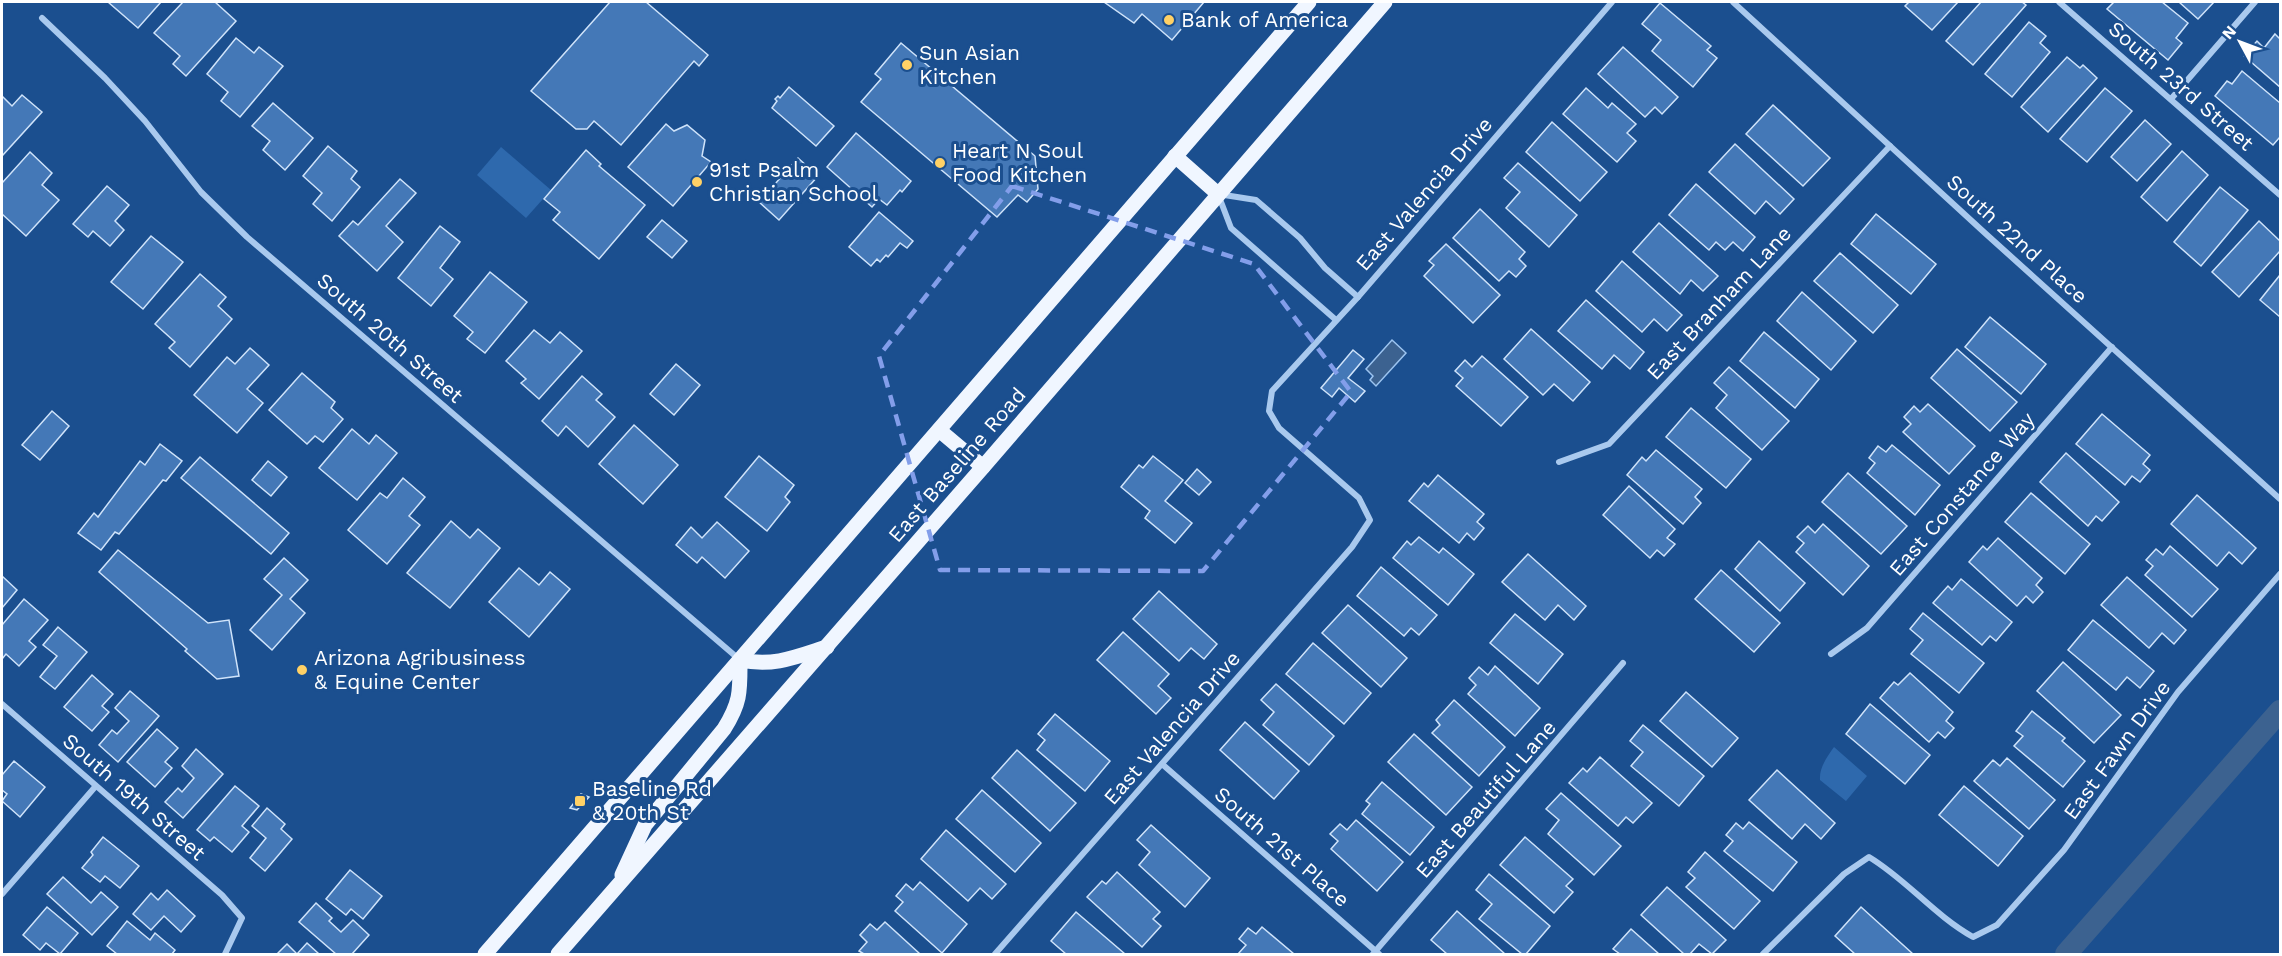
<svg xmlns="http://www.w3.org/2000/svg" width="2282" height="956" font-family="'Work Sans',sans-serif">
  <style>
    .green { fill: #2e69ad }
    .water { fill: #3c6290; stroke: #9cc4f0; stroke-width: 1.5 }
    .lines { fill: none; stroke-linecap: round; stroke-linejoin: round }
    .canal { stroke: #3c6290; stroke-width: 22 }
    .building { fill: #4478b7; stroke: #cfe3fa; stroke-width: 1.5 }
    .minor { stroke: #a9c9ee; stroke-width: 6 }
    .primary { stroke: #f0f6ff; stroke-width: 15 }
    .marked { fill: none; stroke: #839eea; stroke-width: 4.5; stroke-dasharray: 12 8; stroke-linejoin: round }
    .poi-dot { fill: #ffd166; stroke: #1b4f8f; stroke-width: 2 }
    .labels { text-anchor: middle; stroke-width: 6; stroke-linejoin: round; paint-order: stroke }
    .poi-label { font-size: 21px; fill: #fff; stroke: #1b4f8f; text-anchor: start }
    .street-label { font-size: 21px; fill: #fff; stroke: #1b4f8f }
  </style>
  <rect width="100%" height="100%" fill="#1b4f8f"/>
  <g class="green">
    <path d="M501,147L551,190L526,218L477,175Z"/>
    <path d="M1834,747L1867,776L1846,801L1820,780C1819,768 1827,757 1834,747Z"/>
  </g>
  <path class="water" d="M1392,340L1406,353L1376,386L1370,380L1373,376L1366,369Z"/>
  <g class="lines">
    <path class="canal" d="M2066,954L2280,711"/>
  </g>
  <g class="building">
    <path d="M108,2H161L138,28Z"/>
    <path d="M183,2H215L236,21L186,76L173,64L180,56L154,33Z"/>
    <path d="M610,2H646L708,55L699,66L694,61L621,145L594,121L587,129H576L531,91Z"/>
    <path d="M1104,2H1204L1172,40L1142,14L1134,23Z"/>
    <path d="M1909,2H1958L1932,30L1905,6Z"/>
    <path d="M1981,2H2022L2026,5L1973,65L1946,41Z"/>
    <path d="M2114,2H2162L2188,23L2176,38L2182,43L2168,60L2107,9Z"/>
    <path d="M2179,2H2214L2198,19Z"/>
    <path d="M1660,3L1711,46L1707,50L1717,58L1693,87L1652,51L1661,40L1642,24Z"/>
    <path d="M2029,22L2046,36L2040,43L2050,52L2012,97L1985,74Z"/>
    <path d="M2275,34L2280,39V87L2244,56L2257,41L2264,48Z"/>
    <path d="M236,38L254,53L259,47L283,66L240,117L221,101L228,92L207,74Z"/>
    <path d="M901,43L1035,156L1038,189L1027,202L1018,195L997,217L861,102L881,79L875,74Z"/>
    <path d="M1623,47L1678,97L1662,114L1655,107L1645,117L1598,74Z"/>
    <path d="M2067,57L2080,68L2083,65L2097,78L2048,132L2021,107Z"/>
    <path d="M2242,71L2280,103V137L2273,145L2215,96L2227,81L2232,84Z"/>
    <path d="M789,87L834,126L816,146L772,108L777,101L775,99L778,96L780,98Z"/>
    <path d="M1586,88L1608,108L1612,103L1636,124L1627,133L1636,141L1617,162L1563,114Z"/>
    <path d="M2105,88L2132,111L2087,162L2060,139Z"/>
    <path d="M22,95L42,112L2,156V96L12,106Z"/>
    <path d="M273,103L313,138L285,170L263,150L270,141L252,126Z"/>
    <path d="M1773,105L1830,158L1803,186L1746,134Z"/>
    <path d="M2145,120L2171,144L2137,181L2111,157Z"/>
    <path d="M1552,122L1607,172L1580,201L1526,152Z"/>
    <path d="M666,124L674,131L687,125L705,140L702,156L711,162L673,206L628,167Z"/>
    <path d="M856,133L911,181L902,192L900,190L887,205L879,199L872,207L827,167Z"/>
    <path d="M1735,144L1794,199L1780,214L1766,201L1755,214L1709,172Z"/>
    <path d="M328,146L357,171L351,179L360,187L332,221L313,204L322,193L303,176Z"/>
    <path d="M586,150L601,164L599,166L645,205L599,259L553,220L560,212L544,199Z"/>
    <path d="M2182,151L2208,175L2167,221L2141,197Z"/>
    <path d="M30,152L52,173L42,185L59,200L26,236L2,214V183Z"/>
    <path d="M798,158L818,176L779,220L759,202Z"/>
    <path d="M1518,163L1577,215L1549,247L1506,208L1520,192L1504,178Z"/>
    <path d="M400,179L416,193L386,226L403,242L377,271L339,236L353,221L358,225Z"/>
    <path d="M1696,184L1755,237L1743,251L1733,242L1725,250L1716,242L1709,250L1669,215Z"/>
    <path d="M107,186L129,205L115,221L124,230L110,246L93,231L88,237L73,224Z"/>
    <path d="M2220,187L2248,210L2201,266L2174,242Z"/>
    <path d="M1480,209L1525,252L1519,259L1526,266L1516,277L1509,271L1499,281L1453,238Z"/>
    <path d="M879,212L913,241L907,248L900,243L888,257L886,255L880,262L877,259L871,266L849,247Z"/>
    <path d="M1876,214L1936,264L1911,294L1851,244Z"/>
    <path d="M662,220L687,241L672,258L647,237Z"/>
    <path d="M2259,221L2280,241V251L2239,297L2212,272Z"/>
    <path d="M1659,223L1718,276L1703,291L1691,280L1680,294L1633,252Z"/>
    <path d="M440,226L460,242L440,268L453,279L431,306L398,278Z"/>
    <path d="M151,236L183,262L143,309L111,282Z"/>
    <path d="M1446,244L1500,295L1473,323L1424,276L1434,265L1429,261Z"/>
    <path d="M1840,253L1898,305L1873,333L1814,281Z"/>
    <path d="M1622,261L1682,315L1667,331L1654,319L1642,332L1596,291Z"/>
    <path d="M490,272L527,302L485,353L467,339L473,332L454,316Z"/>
    <path d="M200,274L226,297L218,306L232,319L190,367L169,348L175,342L155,324Z"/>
    <path d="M2280,275V317L2260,300Z"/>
    <path d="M1802,292L1856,341L1831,370L1777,321Z"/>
    <path d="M1586,300L1644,352L1630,369L1614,355L1602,369L1558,331Z"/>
    <path d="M1990,317L2046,364L2021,394L1965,347Z"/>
    <path d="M1531,329L1590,382L1573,401L1554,384L1543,395L1504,359Z"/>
    <path d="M534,330L550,343L560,332L582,351L539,399L521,383L526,379L506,361Z"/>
    <path d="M1764,332L1819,379L1795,408L1740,361Z"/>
    <path d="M250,348L269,365L247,389L263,403L237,433L194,395L227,357L235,364Z"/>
    <path d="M1957,349L2017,402L1990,431L1931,378Z"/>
    <path d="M1353,350L1364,359L1348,378L1365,391L1355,402L1339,388L1332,397L1321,388Z"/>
    <path d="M1482,356L1528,397L1501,426L1456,386L1463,378L1455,371L1465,360L1472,367Z"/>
    <path d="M676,364L700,385L674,415L650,394Z"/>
    <path d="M1729,367L1789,421L1762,450L1716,408L1727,395L1714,383Z"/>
    <path d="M302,373L335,402L331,408L343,419L323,442L315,436L307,444L269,410Z"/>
    <path d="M582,376L602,394L596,400L615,417L588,447L566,426L558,436L542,421Z"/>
    <path d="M1928,404L1975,446L1949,474L1903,432L1911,424L1904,417L1914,406L1920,412Z"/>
    <path d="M1691,408L1751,459L1726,488L1666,437Z"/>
    <path d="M52,411L69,426L40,460L22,445Z"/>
    <path d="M2102,414L2150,455L2143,464L2150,470L2140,482L2132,476L2125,485L2076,444Z"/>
    <path d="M634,425L678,465L643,504L599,464Z"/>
    <path d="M352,429L369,444L376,435L397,453L357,500L319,468Z"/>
    <path d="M160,444L182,461L166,481L163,480L119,534L115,532L101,550L78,533L94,513L98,517L140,461L145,465Z"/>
    <path d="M1892,445L1940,485L1915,515L1867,473L1875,463L1869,458L1878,446L1886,452Z"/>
    <path d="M1656,450L1702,489L1695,497L1701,503L1683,524L1627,475L1642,457L1646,461Z"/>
    <path d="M2066,453L2119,502L2102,521L2096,516L2088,526L2040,482Z"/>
    <path d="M759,456L794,485L785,497L790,502L767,531L725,497Z"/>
    <path d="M1153,456L1183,480L1165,501L1192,523L1175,543L1145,518L1150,511L1121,487L1139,465L1143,468Z"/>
    <path d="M200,457L289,533L271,554L181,478Z"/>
    <path d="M268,461L287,477L271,496L252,480Z"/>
    <path d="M1197,469L1211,482L1199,495L1185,483Z"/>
    <path d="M1848,473L1907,526L1881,554L1822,502Z"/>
    <path d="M1438,475L1484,514L1477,522L1484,528L1474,540L1467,533L1459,543L1409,501L1424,483L1428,487Z"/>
    <path d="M403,478L425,497L409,516L420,525L387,564L348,530L380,493L387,498Z"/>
    <path d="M1629,486L1675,529L1667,538L1675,544L1664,556L1657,550L1650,558L1603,515Z"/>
    <path d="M2031,493L2090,544L2065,574L2005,522Z"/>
    <path d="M2197,495L2256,548L2242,564L2229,552L2217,566L2171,524Z"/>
    <path d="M451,521L470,538L478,529L500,548L450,608L407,573Z"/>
    <path d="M717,522L749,551L725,578L702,557L697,563L676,545L691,527L702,538Z"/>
    <path d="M1823,524L1869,566L1843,595L1796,552L1804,543L1797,537L1808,526L1815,533Z"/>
    <path d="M1419,537L1439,553L1443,548L1474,574L1448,605L1393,558L1407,541L1411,545Z"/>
    <path d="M1998,538L2042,578L2036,585L2043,592L2033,603L2026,596L2017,606L1969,562L1983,546L1987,550Z"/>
    <path d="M1759,541L1805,583L1780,611L1735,569Z"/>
    <path d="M2170,546L2218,589L2192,617L2145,575L2153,566L2146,560L2156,549L2163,555Z"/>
    <path d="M118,550L208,623L229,620L239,676L217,679L185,651L187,649L99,572Z"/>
    <path d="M1528,554L1586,606L1574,620L1558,605L1545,620L1502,582Z"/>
    <path d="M284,558L308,580L290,599L305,613L272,650L250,630L282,595L264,579Z"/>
    <path d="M1381,567L1437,615L1419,635L1411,628L1404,636L1357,596Z"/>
    <path d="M519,568L539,585L550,572L570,589L529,637L489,602Z"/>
    <path d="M1721,570L1780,623L1754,652L1695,599Z"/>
    <path d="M2,576L17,590L2,608Z"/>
    <path d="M2127,577L2186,630L2174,644L2162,633L2149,648L2101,605Z"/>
    <path d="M1961,579L2012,622L1996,641L1990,636L1982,645L1933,603L1948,586L1952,590Z"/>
    <path d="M1159,591L1217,644L1204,659L1191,648L1179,661L1133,619Z"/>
    <path d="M24,599L48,620L29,641L36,647L19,666L6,654L2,659V625Z"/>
    <path d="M1348,605L1407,658L1381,687L1322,633Z"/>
    <path d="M1923,613L1984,663L1959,693L1911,654L1923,640L1910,629Z"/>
    <path d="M1515,614L1563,654L1538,684L1490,643Z"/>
    <path d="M2093,620L2154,671L2140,688L2127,677L2116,690L2068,650Z"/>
    <path d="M58,627L87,652L55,689L40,677L57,656L43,645Z"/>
    <path d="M1123,632L1169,674L1158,686L1171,698L1156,714L1097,660Z"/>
    <path d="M1313,643L1371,693L1344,724L1286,674Z"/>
    <path d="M2063,662L2121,715L2094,743L2037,691Z"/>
    <path d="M1495,666L1540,708L1515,736L1468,694L1476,685L1469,678L1479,667L1488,675Z"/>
    <path d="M1910,673L1953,712L1946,721L1954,728L1945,738L1938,732L1929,742L1880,698L1894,682L1898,685Z"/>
    <path d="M92,675L113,694L102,706L109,712L92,731L64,707Z"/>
    <path d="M1276,684L1334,736L1309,765L1263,725L1274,712L1261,700Z"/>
    <path d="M130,691L159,716L118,762L99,745L112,730L117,734L129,721L115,708Z"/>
    <path d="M1686,692L1738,738L1712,767L1660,721Z"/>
    <path d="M1454,700L1505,747L1479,776L1432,733L1440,725L1436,720Z"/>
    <path d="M1870,704L1930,755L1905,784L1846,734Z"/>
    <path d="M2032,711L2065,738L2062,741L2085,761L2063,787L2014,746L2023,736L2016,731Z"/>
    <path d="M1055,714L1110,761L1085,791L1037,750L1045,740L1038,734Z"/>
    <path d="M1245,722L1299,771L1274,799L1220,750Z"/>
    <path d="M1643,725L1704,776L1679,806L1631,766L1643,752L1630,741Z"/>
    <path d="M157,729L178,748L165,762L172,768L155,787L127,762Z"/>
    <path d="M1414,734L1472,787L1446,815L1388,762Z"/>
    <path d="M196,749L223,774L183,818L165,802L178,788L182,792L194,778L182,766Z"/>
    <path d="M1017,750L1076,803L1050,831L992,778Z"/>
    <path d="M1600,757L1652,803L1633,823L1626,817L1618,826L1569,783L1583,768L1587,772Z"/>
    <path d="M2007,758L2055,800L2029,829L1974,781L1993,760L2000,766Z"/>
    <path d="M14,761L45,787L20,817L2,801L7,794L2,790V775Z"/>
    <path d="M1777,770L1835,823L1821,839L1805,824L1792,839L1749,800Z"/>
    <path d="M1382,782L1434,827L1410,855L1362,814L1370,804L1366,801Z"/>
    <path d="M235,786L259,806L242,826L249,832L232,852L214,837L210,841L197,830Z"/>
    <path d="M1964,786L2023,836L1998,866L1939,815Z"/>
    <path d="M982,790L1041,843L1015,872L956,819Z"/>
    <path d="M1561,793L1621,846L1594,875L1548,834L1559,820L1546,809Z"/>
    <path d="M581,794L589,797L577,810L570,808Z"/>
    <path d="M267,808L285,824L281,829L292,839L265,871L250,858L266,838L252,826Z"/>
    <path d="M1356,820L1403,862L1377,891L1331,849L1338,841L1330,834L1340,824L1347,830Z"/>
    <path d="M1749,822L1797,862L1773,891L1724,851L1733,841L1726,835L1736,823L1743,829Z"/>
    <path d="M1151,825L1210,878L1185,907L1139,865L1150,852L1137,840Z"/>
    <path d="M946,830L1006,884L992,899L980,888L968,901L921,859Z"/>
    <path d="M103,837L139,866L120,888L105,876L100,882L82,868L93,855L91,852Z"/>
    <path d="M1525,837L1573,879L1566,886L1573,892L1554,913L1500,865Z"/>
    <path d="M1705,852L1760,901L1734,929L1686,887L1695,878L1688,872Z"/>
    <path d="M350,870L382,896L363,919L351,909L346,915L326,899Z"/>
    <path d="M1117,872L1160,912L1153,919L1161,926L1142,947L1087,897L1102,881L1106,884Z"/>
    <path d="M1489,874L1550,926L1526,954H1522L1479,919L1492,904L1476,890Z"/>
    <path d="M63,877L91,903L101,892L118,907L92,935L47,894Z"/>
    <path d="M920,882L967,924L942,953L895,911L903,902L896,896L906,884L913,890Z"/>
    <path d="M1667,887L1726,940L1712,954L1699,944L1690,954H1684L1641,915Z"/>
    <path d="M167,890L195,916L181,932L164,916L151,930L133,914L151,893L158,900Z"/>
    <path d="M316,903L332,918L329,921L341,932L353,920L369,935L352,954H336L299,922Z"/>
    <path d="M47,907L78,933L60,954L46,943L40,950L23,935Z"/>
    <path d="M1861,907L1913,954H1855L1835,936Z"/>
    <path d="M1457,911L1505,954H1447L1431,940Z"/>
    <path d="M1076,912L1125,954H1066L1051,941Z"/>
    <path d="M127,921L150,940L155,933L175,950L172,954H117L107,946Z"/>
    <path d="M885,922L920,954H864L859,951L867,942L860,935L870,924L877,930Z"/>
    <path d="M1262,927L1294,954H1238L1246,945L1239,939L1248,928L1256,934Z"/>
    <path d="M1631,929L1659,954H1620L1613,949Z"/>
    <path d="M307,943L319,954H277L287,944L297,954Z"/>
  </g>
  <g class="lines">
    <g class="minor">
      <path d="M1733,2L1986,234L2280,499"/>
      <path d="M2059,2L2280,195"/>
      <path d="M42,18L105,78L145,121L201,192L247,237L740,660"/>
      <path d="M2171,99L2255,2"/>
      <path d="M1336,320L1231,228L1218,194L1256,200L1300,238L1325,268L1358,297"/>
      <path d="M1559,462L1609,444L1890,146"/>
      <path d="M1831,654L1867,628L2112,347"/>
      <path d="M2,704L222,895L242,918L225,954"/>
      <path d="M1162,764L1379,954"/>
      <path d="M2,894L95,787"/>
      <path d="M995,954L1352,547L1370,520L1359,498L1279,428L1269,411L1272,391L1358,297L1612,2"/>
      <path d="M1373,954L1623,663"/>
      <path d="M1763,954L1844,874L1869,857C1907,880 1934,915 1973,937L1997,925L2064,850L2178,692L2280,574"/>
    </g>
    <g class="primary">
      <path d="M1175,156L1218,194"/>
      <path d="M939,430L983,467"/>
      <path d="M622,875L645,825L724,729C741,702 740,691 740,660C774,667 796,657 827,647"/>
      <path d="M485,954L1309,2"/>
      <path d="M558,954L983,467L1385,2"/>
    </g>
  </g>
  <path class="marked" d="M1012,186L1254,264L1351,392L1203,571L940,570L879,356Z"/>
  <g class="poi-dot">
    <circle cx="1169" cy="20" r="6"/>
    <circle cx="907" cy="65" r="6"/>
    <circle cx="940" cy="163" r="6"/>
    <circle cx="697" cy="182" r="6"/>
    <circle cx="302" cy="670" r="6"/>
    <rect x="574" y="795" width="12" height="12" rx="3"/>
  </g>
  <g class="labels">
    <g class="poi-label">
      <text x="1181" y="27">Bank of America</text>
      <text x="919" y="60">Sun Asian<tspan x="919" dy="24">Kitchen</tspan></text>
      <text x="952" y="158">Heart N Soul<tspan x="952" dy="24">Food Kitchen</tspan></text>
      <text x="709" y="177">91st Psalm<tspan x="709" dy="24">Christian School</tspan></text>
      <text x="314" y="665">Arizona Agribusiness<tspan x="314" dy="24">&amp; Equine Center</tspan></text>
      <text x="592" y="796">Baseline Rd<tspan x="592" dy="24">&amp; 20th St</tspan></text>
    </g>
    <g class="street-label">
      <text transform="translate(2181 86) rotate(41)" y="7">South 23rd Street</text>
      <text transform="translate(1424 194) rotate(-49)" y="7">East Valencia Drive</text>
      <text transform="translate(2017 239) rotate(42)" y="7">South 22nd Place</text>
      <text transform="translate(1719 303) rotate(-47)" y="7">East Branham Lane</text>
      <text transform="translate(390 338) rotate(41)" y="7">South 20th Street</text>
      <text transform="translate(957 465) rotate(-49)" y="7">East Baseline Road</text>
      <text transform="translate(1962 494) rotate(-49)" y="7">East Constance Way</text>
      <text transform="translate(1172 728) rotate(-49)" y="7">East Valencia Drive</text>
      <text transform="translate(2117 750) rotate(-54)" y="7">East Fawn Drive</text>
      <text transform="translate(134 797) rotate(41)" y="7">South 19th Street</text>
      <text transform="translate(1486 799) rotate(-49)" y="7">East Beautiful Lane</text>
      <text transform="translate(1282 847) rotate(41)" y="7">South 21st Place</text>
    </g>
  </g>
  <rect width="2282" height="956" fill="none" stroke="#ffffff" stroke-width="6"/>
  <g transform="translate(2240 42) rotate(311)" stroke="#1b4f8f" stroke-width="4.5" paint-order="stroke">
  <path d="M0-4.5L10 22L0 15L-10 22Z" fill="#ffffff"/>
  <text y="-9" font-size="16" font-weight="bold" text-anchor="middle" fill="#ffffff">N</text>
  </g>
</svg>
